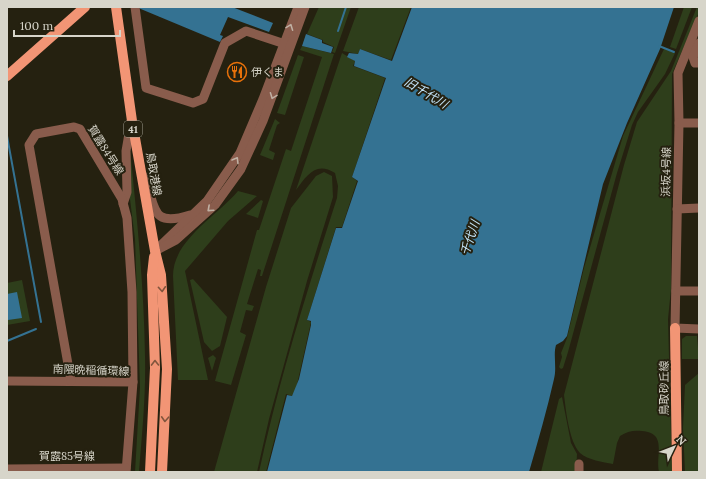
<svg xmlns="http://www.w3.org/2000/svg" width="706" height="479" font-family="Lora,'Noto Sans JP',serif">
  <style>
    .green { fill: #2e3e1b }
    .water { fill: #347292 }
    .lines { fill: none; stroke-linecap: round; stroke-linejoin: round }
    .stream { stroke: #347292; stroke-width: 2 }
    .minor { stroke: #895c4c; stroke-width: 9 }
    .major { stroke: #f29575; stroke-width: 10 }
    .oneway { stroke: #c0b1a4 }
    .oneway2 { stroke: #81553d }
    .labels { text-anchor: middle; stroke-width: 4; stroke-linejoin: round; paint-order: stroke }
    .shield { fill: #252110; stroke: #a29f92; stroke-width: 1 }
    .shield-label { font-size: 10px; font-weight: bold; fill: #d7d5ca }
    .poi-label { font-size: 11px; fill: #d7d5ca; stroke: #252110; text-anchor: start }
    .street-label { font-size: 11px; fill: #d7d5ca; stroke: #252110 }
    .water-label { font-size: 12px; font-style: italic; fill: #c4e5f9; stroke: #252110 }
  </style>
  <rect width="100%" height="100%" fill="#252110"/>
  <g class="green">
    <path d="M319,7H351L335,53L332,52L334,47L323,42V40L307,34Z"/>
    <path d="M359,7H411L391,60L360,49L358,54L343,51Z"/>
    <path d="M684,7H692L676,49L670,47Z"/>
    <path d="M697,7H699V12L672,74L671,289L668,319L672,472H659C655,456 668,433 642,431C634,430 627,431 620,436L617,443L613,464C603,462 588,460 580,453C569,441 566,411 564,395L624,165L637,122L671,71Z"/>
    <path d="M302,46L334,54L262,276H260L261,270L258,269L247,304L254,306L252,311L246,310L240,332L246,335L231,385L215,381L257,230H259L286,149L291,151L322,57L300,50Z"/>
    <path d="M664,49L675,53L665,74L638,112L632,125L617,173L568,352L563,368L561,369L559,367L562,357L561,353L567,338L584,268L623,136Z"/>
    <path d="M342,53L355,61L353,66L385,78L352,177L357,181L342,227H336L307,320L311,322L296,389L292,396L286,394L266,472H259C279,379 308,288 337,198L338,186L335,173C316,161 307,175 296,190Z"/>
    <path d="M298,55L304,57L285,115L277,113Z"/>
    <path d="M275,119L280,123L277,125L269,150L275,153L273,160L260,155Z"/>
    <path d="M130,149C137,218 144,287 145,356C146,395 142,434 139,472H135L140,387L135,239L130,199Z"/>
    <path d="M324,172L332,176L333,197L307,281L269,419L257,472H214L266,287L291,208L316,176Z"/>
    <path d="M238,191L257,196L228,221L185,271L208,380H178L173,276C173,240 216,217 238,191Z"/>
    <path d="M261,200L263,201L258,218L246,214Z"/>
    <path d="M193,279L227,317L220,346L212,351L204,342L190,280Z"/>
    <path d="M22,280L30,321L7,325V283Z"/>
    <path d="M686,336H697L699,359H682V339Z"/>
    <path d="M213,355L216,358L212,371L208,358Z"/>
    <path d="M699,373V472H685L683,428L685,385Z"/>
    <path d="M562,397L571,443L577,454L576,472H541L559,399Z"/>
  </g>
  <g class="water">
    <path d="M136,7H232L273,23L269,32L228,17L220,35L223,36L220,42Z"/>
    <path d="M412,7H674L660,49L627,123L603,184L567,336L563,341L556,345C553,355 557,368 554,379C547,410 538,441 529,472H267L287,395L292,396L299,379L311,325V321L307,320L336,228H342L358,181L352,177L386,78L354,66L355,61L347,57L349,53L358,54L360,49L392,61Z"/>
    <path d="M306,34L322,40V43L333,47L331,53L302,46Z"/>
    <path d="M17,292L22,318L8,320L7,294Z"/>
  </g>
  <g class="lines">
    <g class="stream">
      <path d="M338,31L346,7"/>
      <path d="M659,46L674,52"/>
      <path d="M7,136L41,322"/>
      <path d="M7,341L36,329"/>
    </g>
    <g class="minor">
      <path d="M135,7L146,88L193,103L203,99L225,43L246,31L288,45"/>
      <path d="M699,21L678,73L679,123L675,328L699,329"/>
      <path d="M699,43L693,57L695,63H699"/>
      <path d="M679,123H699"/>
      <path d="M142,174C158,202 146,229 190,215"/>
      <path d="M123,204L127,192L126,151L131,122"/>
      <path d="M677,209L699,208"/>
      <path d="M160,246L207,201L240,153L263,99L298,7"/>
      <path d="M155,251L176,240L215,205L241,169L263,121L305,7"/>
      <path d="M676,291H699"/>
      <path d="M7,381L133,382L126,472"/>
      <path d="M71,381L29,145L36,134L74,127L80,129L122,199L127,218L132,292L133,382"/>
      <path d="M7,469L126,468"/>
      <path d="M579,472V464"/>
    </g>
    <g class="major">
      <path d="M116,7L132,121L155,251L161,275L167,369L162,472"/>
      <path d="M7,76L85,7"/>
      <path d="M675,328L677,472"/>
      <path d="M150,472L155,368L152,275L154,257"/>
    </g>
  </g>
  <defs><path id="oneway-chevron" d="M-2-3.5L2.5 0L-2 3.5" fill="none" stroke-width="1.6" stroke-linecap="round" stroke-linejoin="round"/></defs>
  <g class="oneway">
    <use href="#oneway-chevron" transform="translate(290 27) rotate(-69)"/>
    <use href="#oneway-chevron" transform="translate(273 96) rotate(111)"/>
    <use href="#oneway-chevron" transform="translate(236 160) rotate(-59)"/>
    <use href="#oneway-chevron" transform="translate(210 209) rotate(138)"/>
  </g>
  <g class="oneway2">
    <use href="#oneway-chevron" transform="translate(162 289) rotate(86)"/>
    <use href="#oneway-chevron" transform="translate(155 363) rotate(-91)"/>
    <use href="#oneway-chevron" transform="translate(165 419) rotate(93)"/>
  </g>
  <defs>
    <g id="restaurant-ring" transform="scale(1)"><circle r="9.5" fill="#252110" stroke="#e8710a" stroke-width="1.5"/><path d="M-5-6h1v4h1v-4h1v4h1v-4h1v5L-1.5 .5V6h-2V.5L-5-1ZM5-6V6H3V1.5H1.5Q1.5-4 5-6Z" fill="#e8710a"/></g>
  </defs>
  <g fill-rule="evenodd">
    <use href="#restaurant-ring" x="237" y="72"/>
  </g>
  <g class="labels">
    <rect class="shield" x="124" y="121" width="18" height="16" rx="3"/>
    <g class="shield-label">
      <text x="133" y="133">41</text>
    </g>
    <g class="poi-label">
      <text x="251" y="76">伊くま</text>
    </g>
    <g class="street-label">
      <text transform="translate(106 150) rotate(58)" y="4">賀露84号線</text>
      <text transform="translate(666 172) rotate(-89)" y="4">浜坂4号線</text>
      <text transform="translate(154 174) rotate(80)" y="4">鳥取港線</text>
      <text transform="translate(91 370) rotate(2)" y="4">南隈晩稲循環線</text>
      <text transform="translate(664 388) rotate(-90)" y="4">鳥取砂丘線</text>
      <text x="67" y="460">賀露85号線</text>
    </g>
    <g class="water-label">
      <text transform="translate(426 93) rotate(31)" y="4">旧千代川</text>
      <text transform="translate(470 238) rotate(-72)" y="4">千代川</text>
    </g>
  </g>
  <rect width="706" height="479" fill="none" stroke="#d7d5ca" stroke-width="16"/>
  <g transform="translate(674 447) rotate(47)" stroke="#252110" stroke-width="3" paint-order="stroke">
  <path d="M0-3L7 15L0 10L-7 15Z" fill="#d7d5ca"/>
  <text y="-6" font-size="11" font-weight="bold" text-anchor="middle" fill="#d7d5ca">N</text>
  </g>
  <path d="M14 30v6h106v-6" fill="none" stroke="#d7d5ca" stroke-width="2"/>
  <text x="20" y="30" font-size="12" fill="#d7d5ca" stroke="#252110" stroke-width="3" paint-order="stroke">100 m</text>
</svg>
